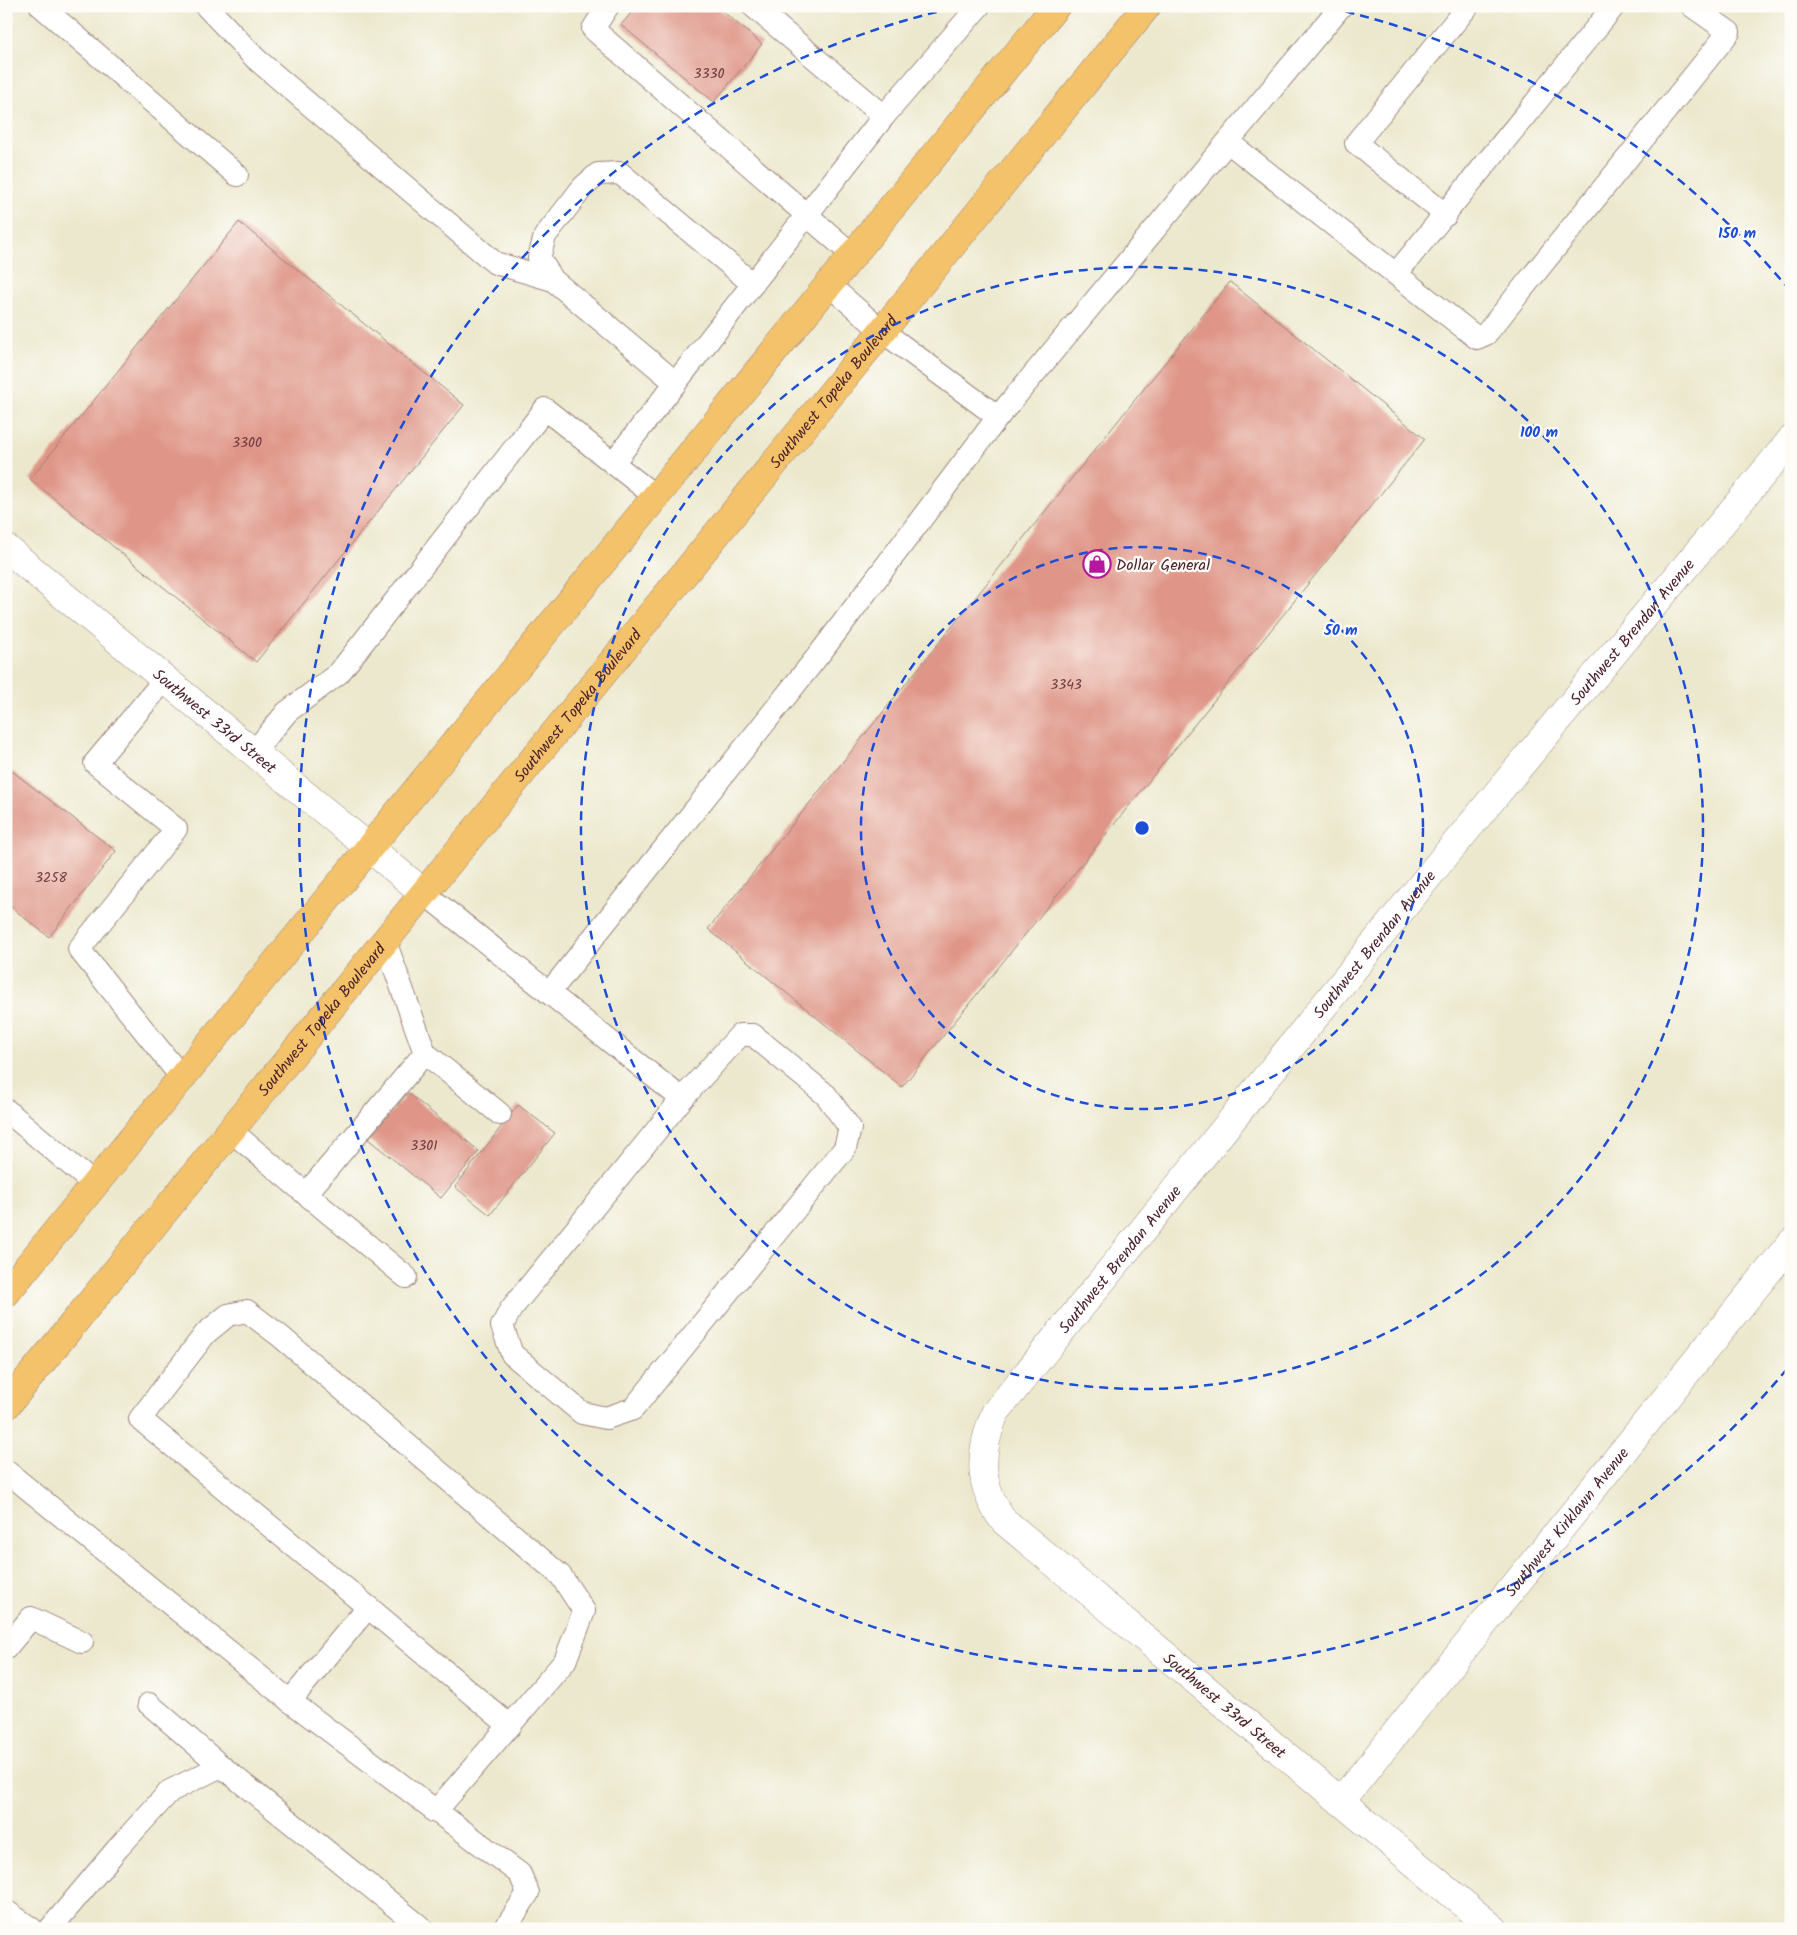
<svg xmlns="http://www.w3.org/2000/svg" width="1797" height="1935" font-family="Kalam,sans-serif">
  <style>
    .building { fill: #df9587 }
    .lines { fill: none; stroke-linecap: round; stroke-linejoin: round }
    .lane-casing { stroke: #9b847c; stroke-width: 24 }
    .street-casing { stroke: #9b847c; stroke-width: 29 }
    .primary-casing { stroke: #9b847c; stroke-width: 29 }
    .lane { stroke: #fff; stroke-width: 22 }
    .street { stroke: #fff; stroke-width: 28 }
    .primary { stroke: #f3c26a; stroke-width: 28 }
    .ring { fill: none; stroke: #1d4ed8; stroke-width: 2.5; stroke-dasharray: 9 6 }
    .labels { text-anchor: middle; stroke-width: 4.5; stroke-linejoin: round; paint-order: stroke }
    .number-label { font-size: 14px; fill: #6f3c42 }
    .street-label { font-size: 16px; fill: #4a1f2b; stroke: #fdfcf7 }
    .poi-label { font-size: 16px; fill: #4a1f2b; stroke: #fdfcf7; text-anchor: start }
    .centre { fill: #1d4ed8; stroke: #fdfcf7; stroke-width: 2.5 }
    .ring-label { font-size: 15px; text-anchor: middle; font-weight: bold; fill: #1d4ed8; stroke: #fdfcf7; stroke-width: 4.5; stroke-linejoin: round; paint-order: stroke }
  </style>
  <rect width="100%" height="100%" fill="#fdfcf7"/>
  <filter id="ink" filterUnits="userSpaceOnUse"><feTurbulence type="fractalNoise" baseFrequency=".02" numOctaves="2"/><feDisplacementMap in="SourceGraphic" scale="10" xChannelSelector="R" yChannelSelector="G"/><feConvolveMatrix kernelMatrix="1 2 1 2 8 2 1 2 1" color-interpolation-filters="sRGB"/></filter>
  <filter id="wash" filterUnits="userSpaceOnUse"><feTurbulence type="fractalNoise" baseFrequency=".0096" numOctaves="4" result="noise"/><feDisplacementMap in="SourceGraphic" scale="20" xChannelSelector="R" yChannelSelector="G"/><feGaussianBlur stdDeviation="1.12" result="paint"/><feColorMatrix in="noise" values="0 0 0 0 0 0 0 0 0 0 0 0 0 0 0 0 0 1.4 0 .05"/><feComposite in="paint" operator="in"/></filter>
  <g filter="url(#wash)">
    <rect width="100%" height="100%" fill="#ece8cd"/>
    <g id="blocks">
      <g class="building">
        <path d="M637,6H716L762,44L714,102L621,25Z"/>
        <path d="M239,222L464,405L256,662L30,479Z"/>
        <path d="M1230,282L1425,439L902,1087L708,929Z"/>
        <path d="M12,771L116,851L49,937L6,903V778Z"/>
        <path d="M408,1093L479,1151L441,1198L368,1139Z"/>
        <path d="M518,1105L555,1133L490,1215L455,1187Z"/>
      </g>
    </g>
  </g>
  <g filter="url(#ink)">
    <use href="#blocks" fill-opacity="0" stroke="#9b847c" stroke-width="1"/>
    <g class="lines">
      <g class="lane-casing">
        <g id="lane">
          <path d="M41,6L237,175"/>
          <path d="M206,6L255,58L495,263L553,280"/>
          <path d="M608,6L593,29L854,256"/>
          <path d="M884,116L979,6"/>
          <path d="M1228,142L1477,338L1486,334L1729,32L1692,6"/>
          <path d="M1446,215L1356,143L1468,6"/>
          <path d="M1396,274L1614,6"/>
          <path d="M676,383L553,280L539,258L545,236L583,187L598,174L620,173L753,284"/>
          <path d="M998,417L1341,6"/>
          <path d="M613,463L884,116L753,6"/>
          <path d="M165,679L95,763L176,829L79,949L182,1078"/>
          <path d="M254,752L287,712L339,673L545,409L656,497"/>
          <path d="M424,893L682,1099L511,1309L502,1326L512,1354L582,1413L606,1418L633,1409L845,1148L850,1128L826,1095L753,1035H740L682,1099"/>
          <path d="M549,993L821,652L998,417L882,331L830,286"/>
          <path d="M425,1053L500,1114"/>
          <path d="M6,1110L95,1185"/>
          <path d="M230,1130L306,1194L425,1053L385,941"/>
          <path d="M306,1194L406,1277"/>
          <path d="M6,1471L290,1701L520,1874L528,1893L505,1929"/>
          <path d="M368,1607L510,1726"/>
          <path d="M6,1648L31,1618L82,1642"/>
          <path d="M290,1701L368,1607L140,1419L206,1333L228,1315L247,1311L280,1336L561,1576L584,1611L565,1661L435,1812"/>
          <path d="M149,1704L221,1766L423,1929"/>
          <path d="M6,1911L32,1929"/>
          <path d="M50,1929L118,1848L170,1791L221,1766"/>
        </g>
      </g>
      <g class="street-casing">
        <g id="street">
          <path id="s1" d="M6,548L424,893"/>
          <path id="s2" d="M1341,1801L1791,1243"/>
          <path id="s3" d="M1494,1929L1004,1521C977,1486 979,1452 995,1413L1440,862L1791,440"/>
        </g>
      </g>
      <g class="primary-casing">
        <g id="primary">
          <path d="M6,1293L1056,6"/>
          <path id="s4" d="M6,1406L1147,6"/>
        </g>
      </g>
      <use href="#lane" class="lane"/>
      <use href="#street" class="street"/>
      <use href="#primary" class="primary"/>
    </g>
  </g>
  <g class="ring">
    <circle cx="1142" cy="828" r="281"/>
    <circle cx="1142" cy="828" r="561"/>
    <path d="M1787 1369A842 842 0 1 1 953 8M1331 8A842 842 0 0 1 1787 287"/>
  </g>
  <defs>
    <g id="shop-ring" transform="scale(1.4375)"><circle r="9.5" fill="#fdfcf7" stroke="#b5179e" stroke-width="1.5"/><path d="M-5-2.5h2.3a2.7 3.5 0 0 1 5.4 0H5L5.5 6h-11ZM-1.5-2.5h3a1.5 2.3 0 0 0-3 0Z" fill="#b5179e"/></g>
  </defs>
  <g fill-rule="evenodd">
    <use href="#shop-ring" x="1097" y="564"/>
  </g>
  <g class="labels">
    <g class="number-label">
      <text x="709" y="78">3330</text>
      <text x="247" y="447">3300</text>
      <text x="1066" y="689">3343</text>
      <text x="51" y="882">3258</text>
      <text x="424" y="1150">3301</text>
    </g>
    <g class="street-label">
      <text dy="6" stroke="none"><textPath href="#s4" startOffset="1309">Southwest Topeka Boulevard</textPath></text>
      <text dy="6" stroke="none"><textPath href="#s3" startOffset="1760">Southwest Brendan Avenue</textPath></text>
      <text dy="6" stroke="none"><textPath href="#s4" startOffset="904">Southwest Topeka Boulevard</textPath></text>
      <text dy="6" stroke="none"><textPath href="#s1" startOffset="271">Southwest 33rd Street</textPath></text>
      <text dy="6" stroke="none"><textPath href="#s3" startOffset="1355">Southwest Brendan Avenue</textPath></text>
      <text dy="6" stroke="none"><textPath href="#s4" startOffset="499">Southwest Topeka Boulevard</textPath></text>
      <text dy="6" stroke="none"><textPath href="#s3" startOffset="950">Southwest Brendan Avenue</textPath></text>
      <text dy="6" stroke="none"><textPath href="#s2" startOffset="359">Southwest Kirklawn Avenue</textPath></text>
      <text transform="translate(1225 1705) rotate(40)" y="6">Southwest 33rd Street</text>
    </g>
    <g class="poi-label">
      <text x="1116" y="570">Dollar General</text>
    </g>
  </g>
  <circle cx="1142" cy="828" r="8" class="centre"/>
  <g class="ring-label">
    <text x="1737" y="238">150 m</text>
    <text x="1539" y="437">100 m</text>
    <text x="1341" y="635">50 m</text>
  </g>
  <rect width="1797" height="1935" fill="none" stroke="#fdfcf7" stroke-width="25"/>
</svg>
